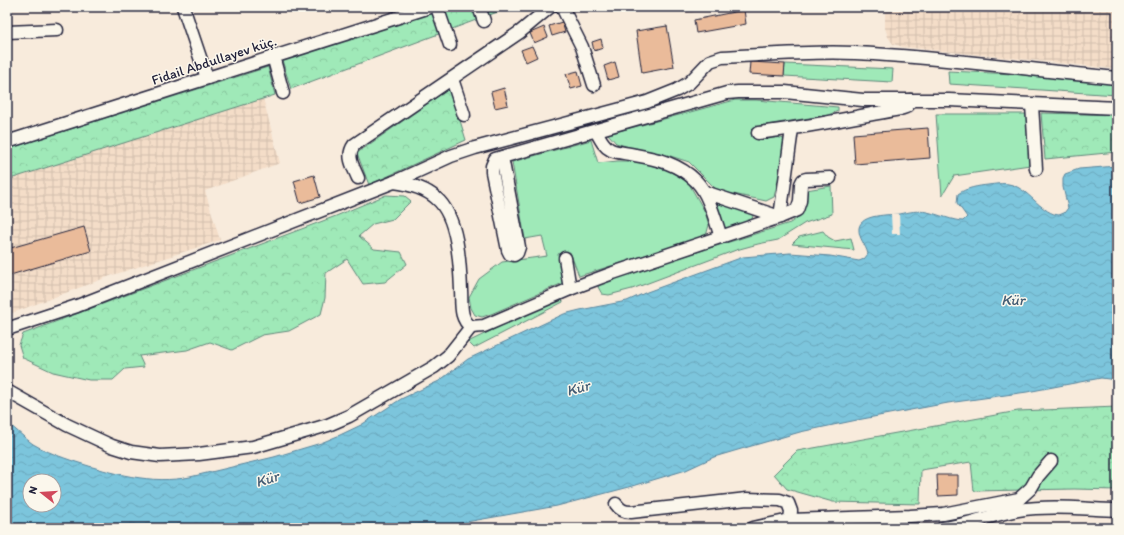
<svg xmlns="http://www.w3.org/2000/svg" width="1124" height="535" font-family="Itim,sans-serif">
  <style>
    .industrial { fill: url(#industrial-grid) }
    .green { fill: #9fe9b8; stroke: #60867a }
    .forest { fill: url(#forest-crowns); stroke: #60867a }
    .water { fill: url(#water-waves); stroke: #58849c; fill-rule: evenodd }
    .pier { fill: #f8ebdc }
    .building { fill: #eabb9a; stroke: #22223b }
    .lines { fill: none; stroke-linecap: round; stroke-linejoin: round }
    .minor-casing { stroke: #22223b; stroke-width: 15 }
    .minor { stroke: #fbf7ec; stroke-width: 12 }
    .labels { text-anchor: middle; stroke-width: 3; stroke-linejoin: round; paint-order: stroke }
    .street-label { font-size: 14px; fill: #22223b; stroke: #fbf7ec }
    .water-label { font-size: 15px; font-style: italic; fill: #425b73; stroke: #fbf7ec }
  </style>
  <defs>
    <pattern id="industrial-grid" width="8" height="8" patternUnits="userSpaceOnUse"><rect width="8" height="8" fill="#f4ddc8"/><path d="M0 4h8M4 0v8" fill="none" stroke="#d1bdad"/></pattern>
    <pattern id="forest-crowns" width="20" height="18" patternUnits="userSpaceOnUse"><rect width="20" height="18" fill="#9fe9b8"/><path d="M2 6a3 3 0 1 1 6 0M12 15a3 3 0 1 1 6 0" fill="none" stroke="#89c89f"/></pattern>
    <pattern id="water-waves" width="16" height="10" patternUnits="userSpaceOnUse"><rect width="16" height="10" fill="#7cc5dc"/><path d="M0 5q4-4 8 0t8 0" fill="none" stroke="#6ba9be"/></pattern>
  </defs>
  <rect width="100%" height="100%" fill="#f8ebdc"/>
  <filter id="ink" filterUnits="userSpaceOnUse"><feTurbulence type="fractalNoise" baseFrequency=".025" numOctaves="2"/><feDisplacementMap in="SourceGraphic" scale="8" xChannelSelector="R" yChannelSelector="G"/><feConvolveMatrix kernelMatrix="1 2 1 2 8 2 1 2 1" color-interpolation-filters="sRGB"/></filter>
  <g filter="url(#ink)">
    <g class="industrial">
      <path d="M686,7H734L687,13Z"/>
      <path d="M885,7H1117V69L903,47L893,44L888,37L885,28Z"/>
      <path d="M263,98L280,163L205,191L220,240L113,275L7,315V180Z"/>
    </g>
    <g class="green">
      <path d="M785,64L893,69L892,82L784,76Z"/>
      <path d="M948,71L1014,74L1117,83V95L949,84Z"/>
      <path d="M735,100H756L838,107V111L828,115L759,126L761,138L777,137L784,139L780,173L774,197L766,201L724,192L716,189L689,162L661,153L632,148L616,143L608,134Z"/>
      <path d="M936,114H1026L1030,165L954,176L942,196Z"/>
      <path d="M591,140L598,163L618,161H644L668,169L688,182L705,212L709,225L706,236L579,276L570,252L558,254L563,283L491,314L482,317L475,315L471,308L469,297L479,279L502,262L547,256L542,236L525,239L512,162Z"/>
      <path d="M831,186L832,214L805,223L778,240L758,244L736,250L632,289L609,295L602,294L598,287L601,282L790,223C806,213 804,208 806,190Z"/>
      <path d="M719,201L751,212L753,216L751,222L732,229L723,227L715,204Z"/>
      <path d="M823,231L828,237L835,241L851,238L854,250L792,244L799,237Z"/>
      <path d="M562,296L563,302L474,348L468,342Z"/>
    </g>
    <g class="forest">
      <path d="M450,7H511L291,89L282,60Z"/>
      <path d="M268,67L275,95L7,180V150L10,148Z"/>
      <path d="M450,88L466,140L369,185L357,153Z"/>
      <path d="M1041,113L1117,115V152L1045,159Z"/>
      <path d="M386,195L405,196L411,201L393,219L373,224L359,236L374,249L401,252L407,264L385,282L363,284L347,259L326,273L325,298L321,314L289,331L262,335L232,350L210,342L187,350L139,356L144,367L125,369L113,380H89L53,372L23,358L19,345L23,334L336,216Z"/>
      <path d="M1117,407V490L1074,489L974,491L971,462L921,470L920,504L833,502L787,489L774,474L797,451L1018,411Z"/>
    </g>
    <path class="water" d="M1117,166V380L1101,378L1027,392L948,403L857,420L800,432L748,447L714,457L686,470L633,486L557,506L432,528H7V423C16,429 24,438 33,444C47,452 61,457 76,462C111,473 152,485 190,477L274,457L321,443L340,435L361,425L401,399L439,381L468,359L564,314L580,310L627,301L647,292L743,257L790,253L830,256L859,261L864,259L868,254C866,245 858,238 859,228C861,214 889,215 900,214C909,212 918,210 927,212C937,214 954,221 963,221L967,217L957,203L958,194C966,188 978,186 988,185C996,184 1007,182 1015,186C1030,192 1043,214 1059,215L1064,213L1068,208L1063,187V178L1065,174L1079,169ZM30,481H54V505H30Z"/>
    <path class="pier" d="M891,214H899L900,234H892Z"/>
    <g class="building">
      <path d="M744,10L746,24L696,33L694,20Z"/>
      <path d="M562,22L565,32L552,36L549,26Z"/>
      <path d="M667,26L674,67L642,73L636,31Z"/>
      <path d="M544,27L548,37L534,43L530,33Z"/>
      <path d="M601,39L603,48L594,51L592,42Z"/>
      <path d="M532,46L537,57L526,62L521,50Z"/>
      <path d="M615,62L619,77L608,80L604,66Z"/>
      <path d="M750,62L785,64L784,76L749,74Z"/>
      <path d="M578,71L582,86L571,89L566,74Z"/>
      <path d="M504,88L508,105L495,108L491,92Z"/>
      <path d="M928,128L930,158L855,164L853,134Z"/>
      <path d="M314,175L320,197L300,203L294,181Z"/>
      <path d="M84,227L91,251L7,276V249Z"/>
      <path d="M937,475H958V495L938,496Z"/>
    </g>
    <g class="lines">
      <g class="minor-casing">
        <g id="minor">
          <path d="M183,7L207,78"/>
          <path d="M437,7L450,45"/>
          <path d="M479,7L484,21"/>
          <path d="M562,7L582,47L594,85"/>
          <path d="M7,32L57,30"/>
          <path d="M273,56L283,93"/>
          <path d="M452,79L464,115"/>
          <path d="M1032,105L1036,169"/>
          <path d="M596,131C600,138 603,146 611,150C618,153 628,153 635,155C658,159 679,164 696,181C709,194 715,220 721,237"/>
          <path d="M758,133C806,128 853,117 900,109C906,107 909,107 910,100"/>
          <path d="M7,142L430,7"/>
          <path d="M502,157L519,247L517,253L514,255L510,254L508,250L492,172V166L495,159L502,157L727,93L738,92H785L863,100H949L1117,108"/>
          <path d="M358,178C353,166 346,156 354,145L520,32L550,7"/>
          <path d="M394,182C409,184 425,188 436,198C458,216 460,264 461,290C462,304 459,318 471,327L484,326L570,289L613,273L780,217L792,129"/>
          <path d="M705,192L780,217L797,210L800,201L801,184L803,180L806,179L830,178"/>
          <path d="M565,258L570,289"/>
          <path d="M7,329L77,306L394,182L451,156L475,148L647,102L677,90L689,83L710,61L722,57C766,55 810,51 855,53C943,57 1030,70 1117,78"/>
          <path d="M7,391L67,425L112,446L131,452L160,456L199,454L253,447L328,425L349,416L434,367L448,356L471,327"/>
          <path d="M616,504C620,510 624,512 631,512L747,499L780,500L788,503L791,511L790,520"/>
          <path d="M753,528L790,520L910,516L943,514L1019,499L1031,488L1038,476L1051,461"/>
          <path d="M943,528C969,525 993,514 1018,510C1051,505 1084,509 1117,510"/>
        </g>
      </g>
      <use href="#minor" class="minor"/>
    </g>
  </g>
  <g class="labels">
    <g class="street-label">
      <text transform="translate(214 60) rotate(-18)" y="5">Fidail Abdullayev küç.</text>
    </g>
    <g class="water-label">
      <text x="1013" y="305">Kür</text>
      <text transform="translate(578 388) rotate(-16)" y="5">Kür</text>
      <text transform="translate(267 479) rotate(-17)" y="5">Kür</text>
    </g>
  </g>
  <rect width="1124" height="535" fill="none" stroke="#fbf7ec" stroke-width="24"/>
  <rect x="12" y="12" width="1100" height="511" fill="none" stroke="#22223b" stroke-width="1.5" filter="url(#ink)"/>
  <g transform="translate(42 493) rotate(287)"><circle r="19" fill="#fbf7ec" stroke="#a4a2a5"/>
  <path d="M0-3L7 15L0 10L-7 15Z" fill="#d1495b"/>
  <text y="-6" font-size="11" font-weight="bold" text-anchor="middle" fill="#22223b">N</text>
  </g>
</svg>
